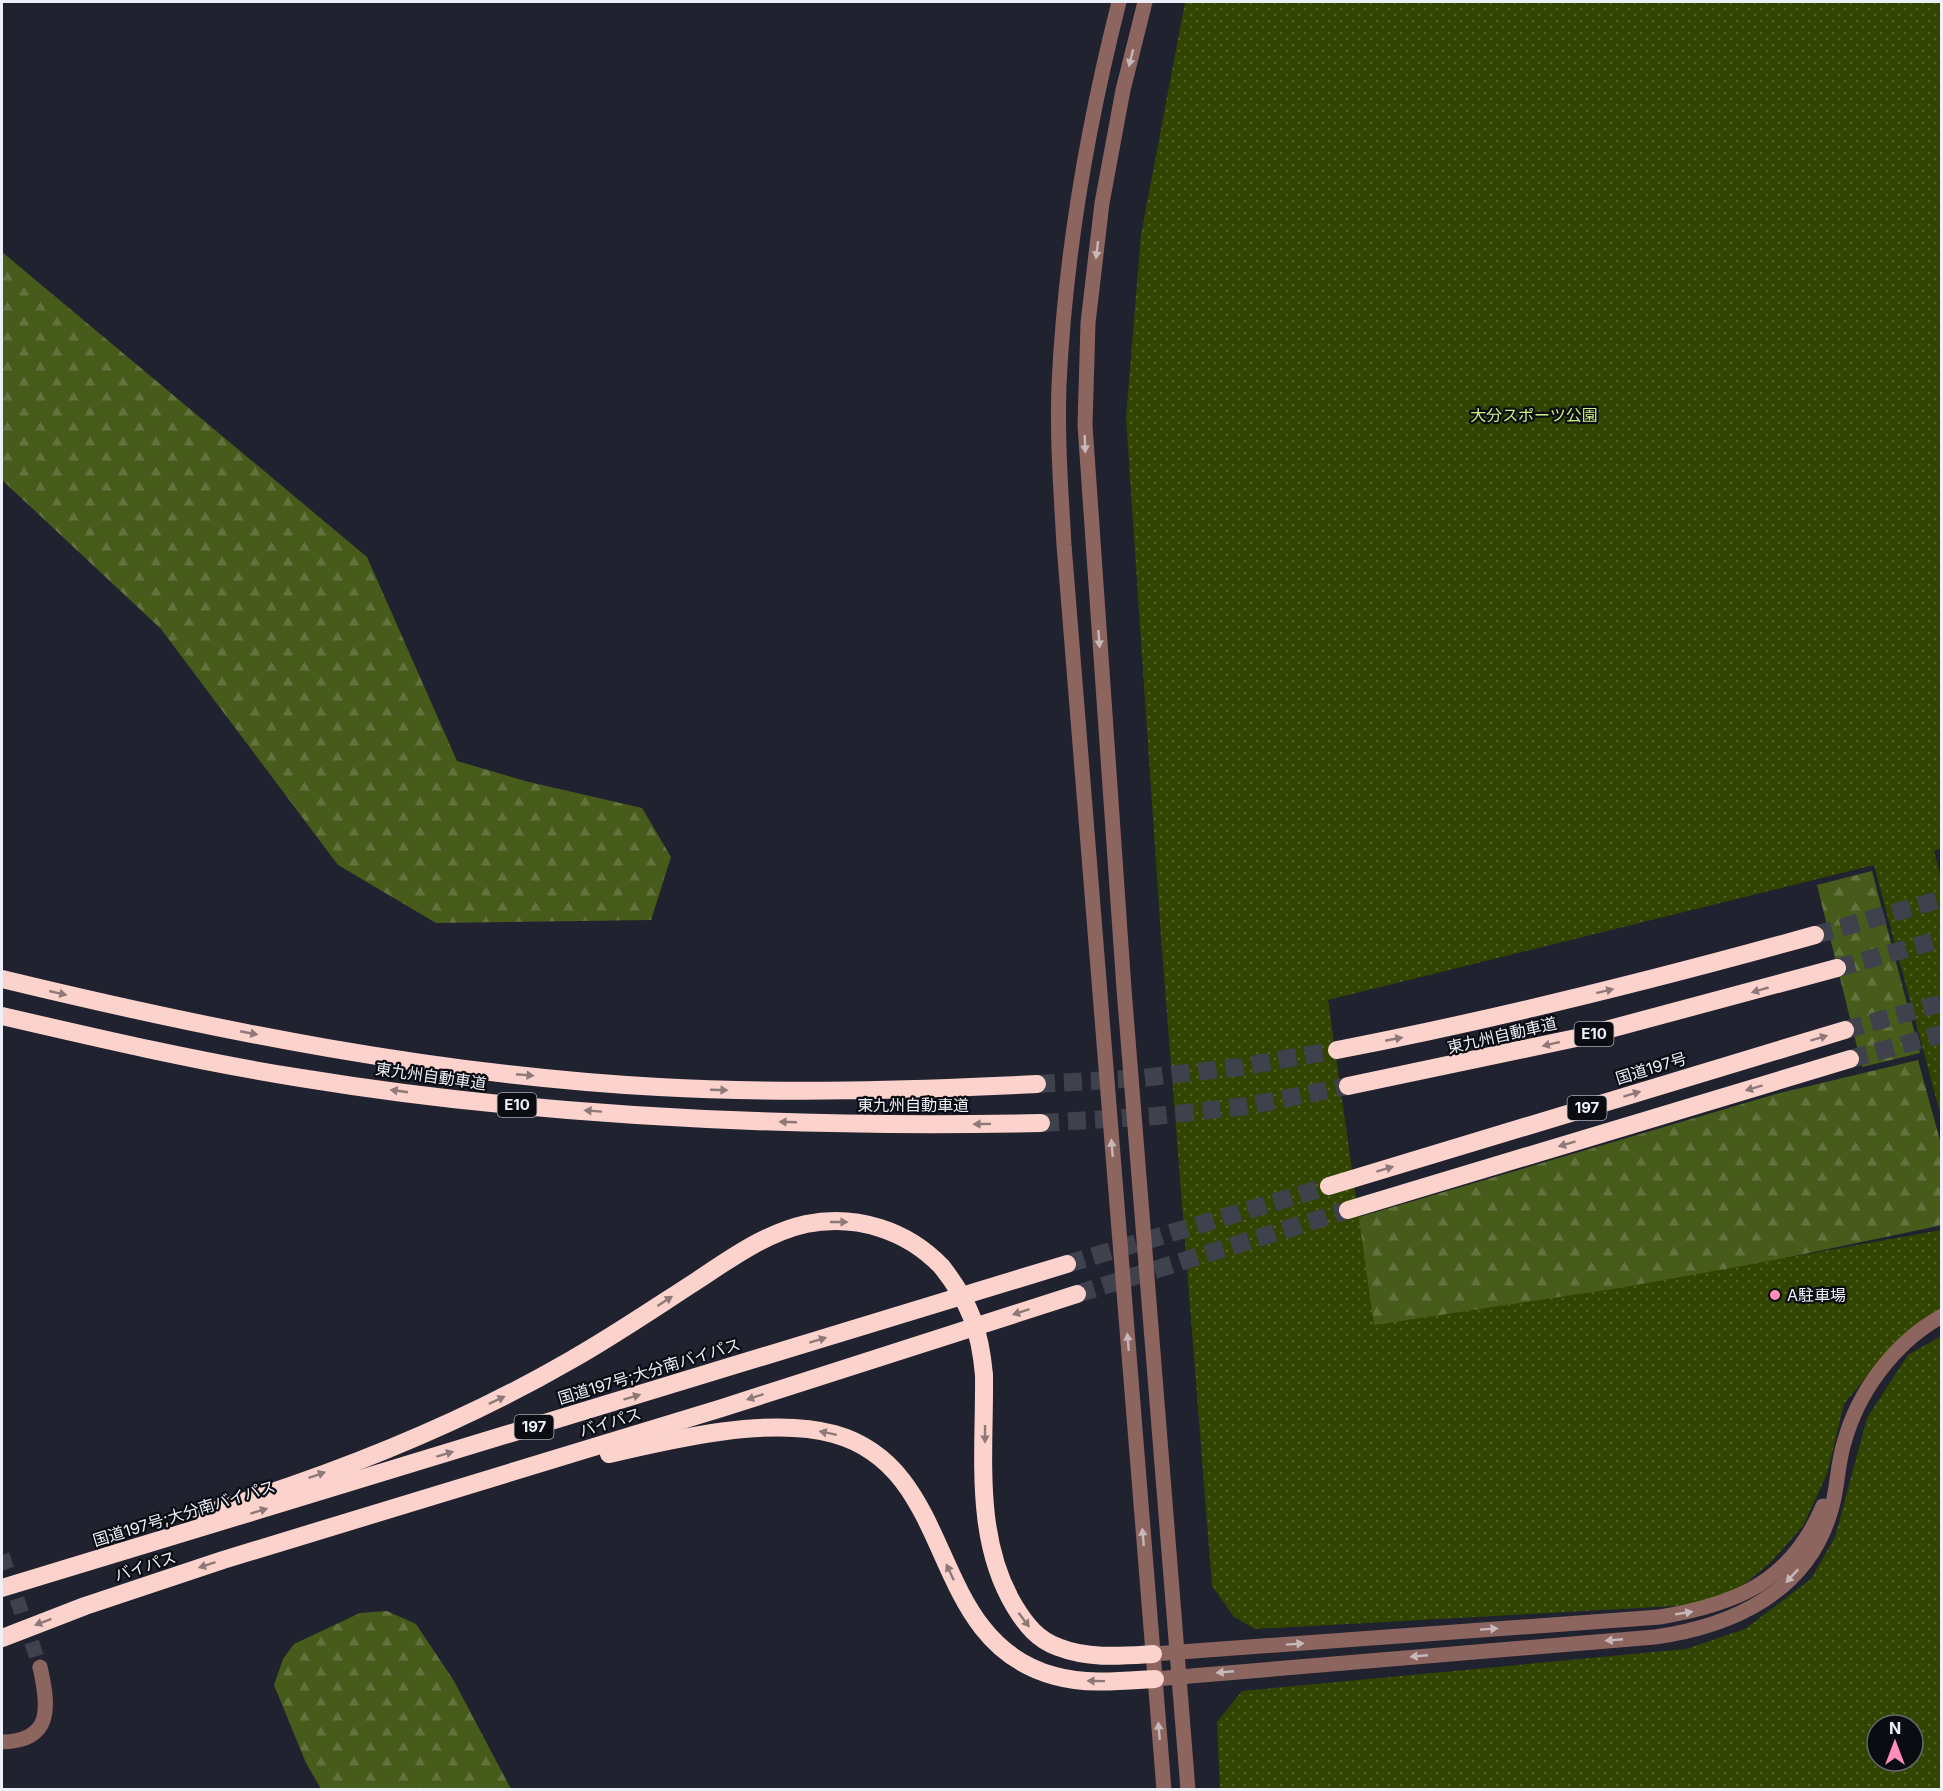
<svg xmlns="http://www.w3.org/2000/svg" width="1943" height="1791" font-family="Inter,'Noto Sans JP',sans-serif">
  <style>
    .forest { fill: url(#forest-firs) }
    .park { fill: url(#park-dots); fill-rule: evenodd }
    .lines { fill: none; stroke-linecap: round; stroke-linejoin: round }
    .minor-tunnel { stroke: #3f414d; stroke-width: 15; stroke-dasharray: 15 8; stroke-linecap: butt }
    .highway-tunnel { stroke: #3f414d; stroke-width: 18; stroke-dasharray: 18 9; stroke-linecap: butt }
    .minor { stroke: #8c655e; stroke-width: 15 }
    .highway { stroke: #fbd3cc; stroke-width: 18 }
    .highway-bridge { stroke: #fbd3cc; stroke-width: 18 }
    .oneway { fill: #c7b8bb }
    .oneway2 { fill: #8f7978 }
    .poi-dot { fill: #ff8eba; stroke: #0b0c12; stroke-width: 2 }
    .labels { text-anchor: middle; stroke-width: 4.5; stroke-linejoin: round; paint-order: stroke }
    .shield { fill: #0b0c12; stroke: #aaacb4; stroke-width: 1.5 }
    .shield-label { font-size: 15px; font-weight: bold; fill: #eef0f9 }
    .park-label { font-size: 16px; fill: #caf182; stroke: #0b0c12 }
    .street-label { font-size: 16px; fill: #eef0f9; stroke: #0b0c12 }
    .poi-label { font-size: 16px; fill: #eef0f9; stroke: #0b0c12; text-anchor: start }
  </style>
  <defs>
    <pattern id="forest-firs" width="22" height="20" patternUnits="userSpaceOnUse" patternTransform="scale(1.5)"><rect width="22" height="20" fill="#475b1b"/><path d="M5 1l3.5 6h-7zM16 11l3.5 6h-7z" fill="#62733d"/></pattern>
    <pattern id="park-dots" width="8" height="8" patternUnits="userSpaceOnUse" patternTransform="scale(1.5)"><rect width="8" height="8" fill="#324500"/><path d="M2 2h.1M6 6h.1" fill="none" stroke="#506026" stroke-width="1.8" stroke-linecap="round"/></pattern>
  </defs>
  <rect width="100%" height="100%" fill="#20222f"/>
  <g class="forest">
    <path d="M2,252L367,557L457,761L529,782L642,808L671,857L651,920L436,923L338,865L161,629L2,480Z"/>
    <path d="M1872,871L1920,1053L1862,1067L1817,885Z"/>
    <path d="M1918,1060L1941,1144L1942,1224L1938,1226L1494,1319L1366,1333L1342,1222L1776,1094Z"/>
    <path d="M387,1611L416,1624L454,1681L511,1789H321L306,1763L274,1685L283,1659L294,1644L360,1613Z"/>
  </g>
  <g class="park">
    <path d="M1185,2H1941L1942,848L1934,851L1942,883L1941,1117L1874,865L1328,1000L1374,1325L1619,1288L1941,1230V1309L1924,1318L1884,1355L1844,1404L1827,1474L1803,1526L1771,1562L1729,1597L1677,1606L1255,1629L1234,1617L1212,1586L1161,937L1126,418L1141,235Z"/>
    <path d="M1941,1336V1789H1220L1217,1722L1242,1691L1686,1649L1745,1629L1811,1579L1835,1537L1867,1418L1908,1355ZM1877,1725H1913V1761H1877Z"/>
  </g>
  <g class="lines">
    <path class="minor-tunnel" d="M2,1555L40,1667"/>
    <g class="highway-tunnel">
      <path d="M1815,935L1942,899"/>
      <path d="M1837,968L1942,939"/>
      <path d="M1845,1030L1942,1003"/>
      <path d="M1850,1059L1942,1034"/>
      <path d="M1037,1084L1142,1078L1240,1067L1337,1050"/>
      <path d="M1041,1123L1156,1116L1247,1106L1348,1086"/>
      <path d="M1067,1264L1329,1186"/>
      <path d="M1077,1294L1348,1210"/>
    </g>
    <g class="minor">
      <path d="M1119,2C1087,128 1065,255 1059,385C1057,438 1061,492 1064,545L1164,1790"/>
      <path d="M1145,2L1123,90L1102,203L1088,323L1085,425L1124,989L1188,1790"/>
      <path d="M1153,1654L1660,1617C1737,1604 1791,1582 1823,1506"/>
      <path d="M1155,1679L1655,1637C1733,1626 1808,1592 1831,1510C1838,1488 1837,1465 1844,1443C1858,1391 1895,1342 1942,1316"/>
      <path d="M2,1742C53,1741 49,1707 40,1667"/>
    </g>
    <g class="highway">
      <path d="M2,979C217,1031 437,1075 659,1087C785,1094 911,1090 1037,1084"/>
      <path d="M2,1016C101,1039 200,1062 301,1078C545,1118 794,1128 1041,1123"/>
      <path d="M1337,1050C1498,1019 1657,979 1815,935"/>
      <path d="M1348,1086L1576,1038L1837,968"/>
      <path d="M1329,1186L1845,1030"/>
      <path d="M1348,1210L1850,1059"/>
      <path d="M984,1375C985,1453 973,1538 1015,1607C1026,1625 1038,1640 1058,1647C1088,1659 1121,1656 1153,1654"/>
      <path d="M609,1454C673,1439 770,1416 834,1434C960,1469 924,1641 1055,1676C1087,1685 1122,1681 1155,1679"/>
      <path d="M204,1514C330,1476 457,1426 571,1360C615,1335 656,1307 698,1280C731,1258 766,1233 806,1224C856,1214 907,1230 942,1267"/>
      <path d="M2,1588L1067,1264"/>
      <path d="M2,1638L85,1606L223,1560L722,1408L1077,1294"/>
    </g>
    <path class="highway-bridge" d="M942,1267C970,1303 980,1330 984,1375"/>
  </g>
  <defs><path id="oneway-solid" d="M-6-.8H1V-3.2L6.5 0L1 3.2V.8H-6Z" transform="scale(1.5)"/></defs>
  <g class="oneway">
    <use href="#oneway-solid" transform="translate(1131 58) rotate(104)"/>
    <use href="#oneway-solid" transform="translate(1097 250) rotate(97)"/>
    <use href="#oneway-solid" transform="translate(1085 444) rotate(88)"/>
    <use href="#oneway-solid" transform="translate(1099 639) rotate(86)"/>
    <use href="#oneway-solid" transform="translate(1112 1148) rotate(-95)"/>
    <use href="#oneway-solid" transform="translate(1128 1342) rotate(-95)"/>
    <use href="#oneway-solid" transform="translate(1143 1537) rotate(-95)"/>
    <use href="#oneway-solid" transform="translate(1792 1576) rotate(133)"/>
    <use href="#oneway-solid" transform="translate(1684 1613) rotate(-9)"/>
    <use href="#oneway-solid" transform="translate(1489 1629) rotate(-4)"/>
    <use href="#oneway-solid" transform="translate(1614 1640) rotate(175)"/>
    <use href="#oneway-solid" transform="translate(1295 1644) rotate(-4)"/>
    <use href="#oneway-solid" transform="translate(1419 1656) rotate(175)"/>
    <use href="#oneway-solid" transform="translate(1225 1672) rotate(175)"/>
    <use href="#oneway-solid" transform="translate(1159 1731) rotate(-95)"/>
  </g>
  <g class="oneway2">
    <use href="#oneway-solid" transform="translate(1760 990) rotate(164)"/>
    <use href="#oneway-solid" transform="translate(1605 991) rotate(-14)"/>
    <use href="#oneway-solid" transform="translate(58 993) rotate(13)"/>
    <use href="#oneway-solid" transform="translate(249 1033) rotate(11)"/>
    <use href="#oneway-solid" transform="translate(1819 1038) rotate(-17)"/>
    <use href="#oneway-solid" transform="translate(1394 1039) rotate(-11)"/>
    <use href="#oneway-solid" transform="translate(1551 1044) rotate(167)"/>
    <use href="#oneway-solid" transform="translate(525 1075) rotate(5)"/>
    <use href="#oneway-solid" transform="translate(1754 1088) rotate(163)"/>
    <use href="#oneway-solid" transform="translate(719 1090) rotate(2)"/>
    <use href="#oneway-solid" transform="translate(399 1091) rotate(-172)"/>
    <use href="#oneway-solid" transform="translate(1632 1094) rotate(-17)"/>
    <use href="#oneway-solid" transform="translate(593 1111) rotate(-176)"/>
    <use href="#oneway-solid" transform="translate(788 1122) rotate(-178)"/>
    <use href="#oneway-solid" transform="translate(982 1124) rotate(179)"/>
    <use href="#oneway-solid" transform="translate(1567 1144) rotate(163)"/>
    <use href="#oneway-solid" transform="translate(1385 1169) rotate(-17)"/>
    <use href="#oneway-solid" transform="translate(839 1222)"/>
    <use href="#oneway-solid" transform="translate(665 1301) rotate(-33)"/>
    <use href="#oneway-solid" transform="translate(1021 1312) rotate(162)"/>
    <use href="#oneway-solid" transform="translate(818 1340) rotate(-17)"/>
    <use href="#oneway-solid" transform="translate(632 1397) rotate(-17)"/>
    <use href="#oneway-solid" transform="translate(755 1397) rotate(162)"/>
    <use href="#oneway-solid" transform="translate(497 1400) rotate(-25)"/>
    <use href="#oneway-solid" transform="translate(828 1433) rotate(-168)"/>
    <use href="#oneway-solid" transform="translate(985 1434) rotate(90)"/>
    <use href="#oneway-solid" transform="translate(445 1454) rotate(-17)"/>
    <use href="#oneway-solid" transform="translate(317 1475) rotate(-19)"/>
    <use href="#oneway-solid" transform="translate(259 1511) rotate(-17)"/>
    <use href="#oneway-solid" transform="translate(207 1565) rotate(162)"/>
    <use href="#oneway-solid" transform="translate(950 1572) rotate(-115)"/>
    <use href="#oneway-solid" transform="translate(1024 1620) rotate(53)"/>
    <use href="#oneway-solid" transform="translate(43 1622) rotate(159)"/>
    <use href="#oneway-solid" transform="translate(1096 1681) rotate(-179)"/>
  </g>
  <circle class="poi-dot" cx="1775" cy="1295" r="6"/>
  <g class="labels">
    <g class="shield">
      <rect x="1574.5" y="1022" width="39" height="24" rx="4.5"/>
      <rect x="497.5" y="1093" width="39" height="24" rx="4.5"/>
      <rect x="1567.5" y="1096" width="39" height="24" rx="4.5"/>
      <rect x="514.5" y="1415" width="39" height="24" rx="4.5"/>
    </g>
    <g class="shield-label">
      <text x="1594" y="1039">E10</text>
      <text x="517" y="1110">E10</text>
      <text x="1587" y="1113">197</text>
      <text x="534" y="1432">197</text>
    </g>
    <g class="park-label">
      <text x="1534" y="421">大分スポーツ公園</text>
    </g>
    <g class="street-label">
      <text transform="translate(1502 1035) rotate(-13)" y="6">東九州自動車道</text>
      <text transform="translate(1651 1068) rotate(-17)" y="6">国道197号</text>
      <text transform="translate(431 1076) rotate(8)" y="6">東九州自動車道</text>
      <text x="913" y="1111">東九州自動車道</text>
      <text transform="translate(649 1371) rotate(-17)" y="6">国道197号;大分南バイパス</text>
      <text transform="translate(610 1422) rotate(-17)" y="6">バイパス</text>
      <text transform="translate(184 1513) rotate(-17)" y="6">国道197号;大分南バイパス</text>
      <text transform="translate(145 1566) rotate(-18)" y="6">バイパス</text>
    </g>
    <g class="poi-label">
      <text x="1787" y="1301">A駐車場</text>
    </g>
  </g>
  <rect width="1943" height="1791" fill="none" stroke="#eef0f9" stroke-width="6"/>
  <g transform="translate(1895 1743)"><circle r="28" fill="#0b0c12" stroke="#66676e" stroke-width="1.5"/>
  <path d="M0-4.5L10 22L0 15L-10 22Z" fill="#ff8eba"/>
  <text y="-9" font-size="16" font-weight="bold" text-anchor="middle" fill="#eef0f9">N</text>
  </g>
</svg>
